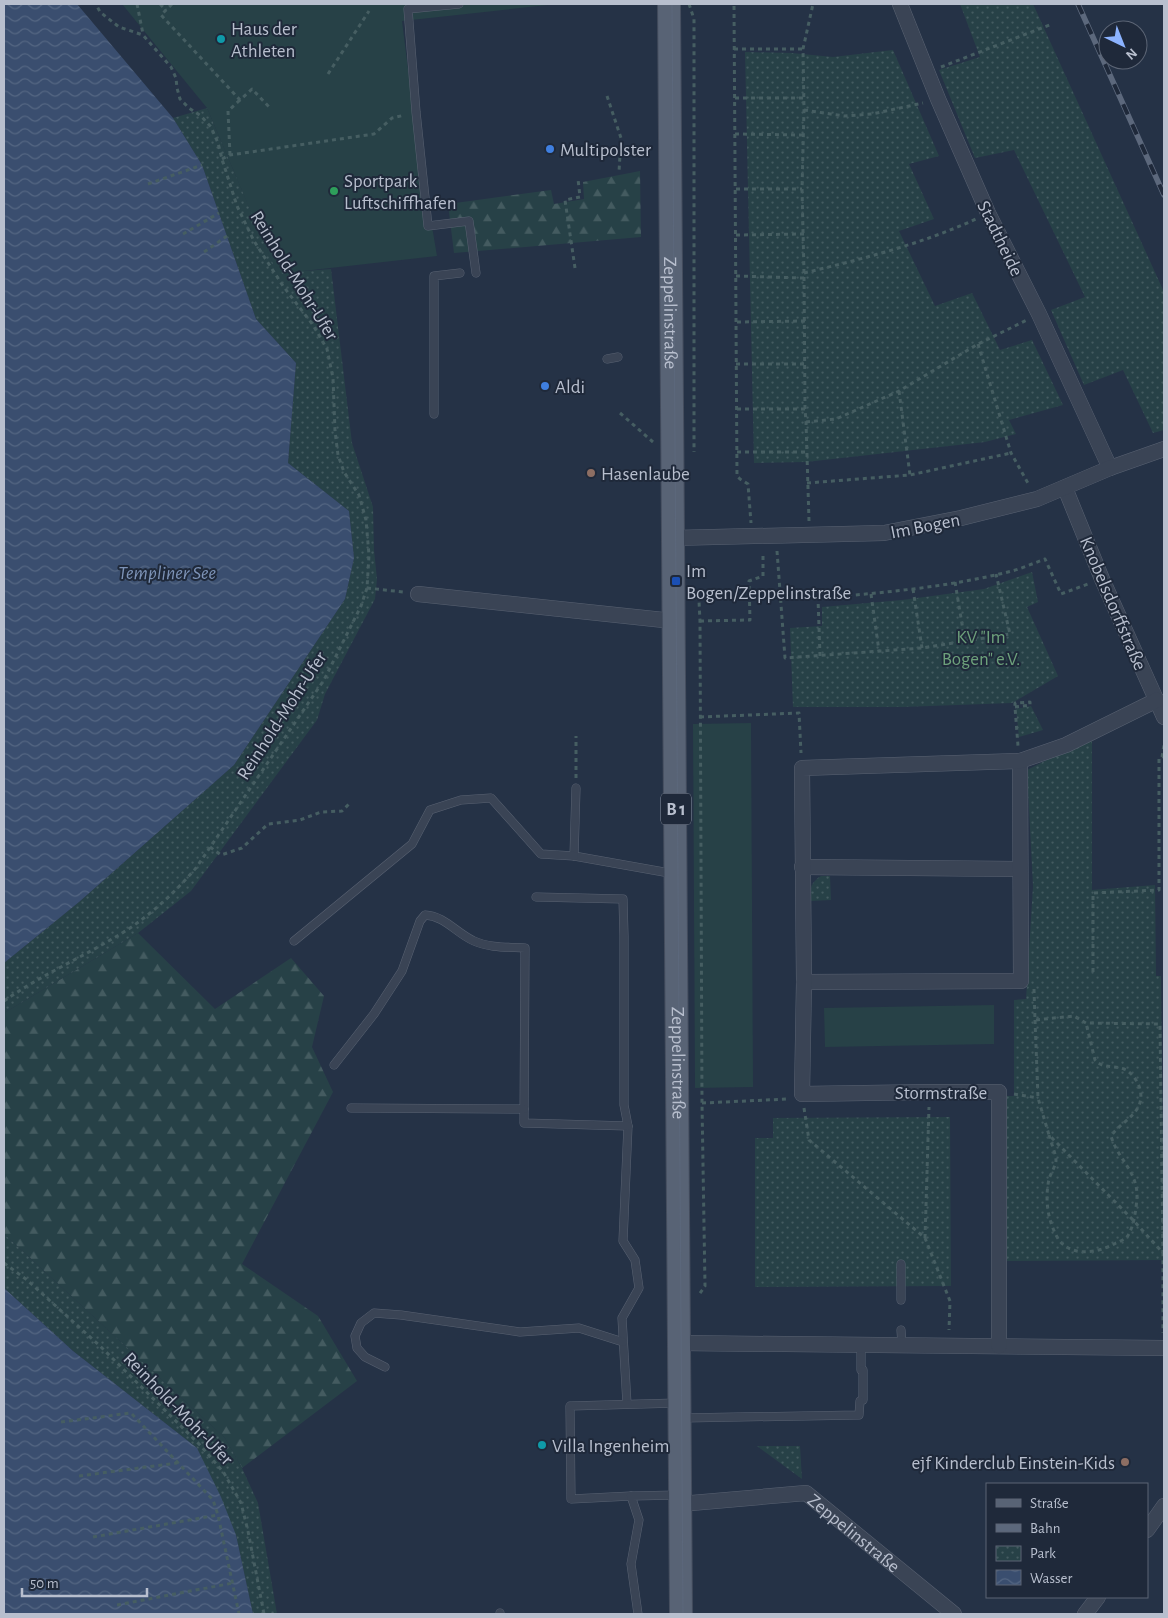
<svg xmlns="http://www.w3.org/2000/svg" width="1168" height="1618" font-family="'Alegreya Sans',sans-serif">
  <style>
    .grass { fill: #274147 }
    .forest { fill: url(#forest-firs) }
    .park { fill: url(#park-dots) }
    .water { fill: url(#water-waves) }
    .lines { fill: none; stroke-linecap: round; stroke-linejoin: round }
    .service-casing { stroke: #596272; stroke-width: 9 }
    .minor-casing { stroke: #596272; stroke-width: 16 }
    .primary-casing { stroke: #444d5e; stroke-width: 24 }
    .path { stroke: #465e62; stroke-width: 3; stroke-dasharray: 4 4; stroke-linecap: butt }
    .service { stroke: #3a4455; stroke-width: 8 }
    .minor { stroke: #3a4455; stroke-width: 15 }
    .primary { stroke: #586375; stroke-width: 22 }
    .tram { stroke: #5c687c; stroke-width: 1 }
    .rail-casing { stroke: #5c687c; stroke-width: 5.5 }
    .rail { stroke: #1f293a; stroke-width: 4; stroke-dasharray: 11; stroke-linecap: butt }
    .culture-dot { fill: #0f9aa8; stroke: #1f293a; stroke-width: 2 }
    .shop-dot { fill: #3f7fe0; stroke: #1f293a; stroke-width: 2 }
    .leisure-dot { fill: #2e9e5b; stroke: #1f293a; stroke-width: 2 }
    .education-dot { fill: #8d6e63; stroke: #1f293a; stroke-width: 2 }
    .transit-dot { fill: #1a4fb4; stroke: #1f293a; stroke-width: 2 }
    .labels { text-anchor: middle; stroke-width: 4; stroke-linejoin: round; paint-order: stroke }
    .shield { fill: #1f293a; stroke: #8a92a2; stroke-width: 1 }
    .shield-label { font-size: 18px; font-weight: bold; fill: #b8bfce }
    .poi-label { font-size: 19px; fill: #b8bfce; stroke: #1f293a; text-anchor: start }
    .street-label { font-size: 19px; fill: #b8bfce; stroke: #1f293a }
    .park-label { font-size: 19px; fill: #6da17b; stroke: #1f293a }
    .water-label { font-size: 20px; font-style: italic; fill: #7d93b7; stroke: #1f293a }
  </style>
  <defs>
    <pattern id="forest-firs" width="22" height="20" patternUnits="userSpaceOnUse" patternTransform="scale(1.25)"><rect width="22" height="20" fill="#274147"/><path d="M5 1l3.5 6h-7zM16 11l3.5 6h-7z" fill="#445b60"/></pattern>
    <pattern id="park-dots" width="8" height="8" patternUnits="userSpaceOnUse" patternTransform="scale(1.25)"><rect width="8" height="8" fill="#274147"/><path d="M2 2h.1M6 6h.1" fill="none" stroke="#445b60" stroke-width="1.8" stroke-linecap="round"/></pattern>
    <pattern id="water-waves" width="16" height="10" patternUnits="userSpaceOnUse" patternTransform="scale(1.25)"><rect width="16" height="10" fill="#3a4e6f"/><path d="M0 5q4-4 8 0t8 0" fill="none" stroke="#546682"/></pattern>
  </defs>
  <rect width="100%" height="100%" fill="#253246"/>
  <g class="grass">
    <path d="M122,4H557L402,21L415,125L437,256L277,274L207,108Z"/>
    <path d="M751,723L753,1087L695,1088L693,724Z"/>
    <path d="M994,1005V1044L825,1047L824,1008Z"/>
  </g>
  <g class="forest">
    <path d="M640,171L641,237L454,253L448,204L551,190L554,204L584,199L583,182Z"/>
    <path d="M138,933L215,1009L291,958L324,996L312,1047L333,1092L242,1264L318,1316L357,1381L242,1468L225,1438L4,1234V1013Z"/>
  </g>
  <g class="park">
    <path d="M960,4H1033L1164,292V430L1153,433L1123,370L1084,385L1051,310L1085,297L1014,150L975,158L939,70L980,57Z"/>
    <path d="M893,50L939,156L909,164L934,219L899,231L935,306L972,293L1000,350L1032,340L1063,405L1009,420L1016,434L985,442L806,462L754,463L745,52L792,53L833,57Z"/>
    <path d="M207,108L277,273L331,269L352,443L373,507L374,550L377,579L375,599L325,694L317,720L191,891L138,933L4,1013V963L79,902L234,765L345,599L354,558L349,511L288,463L296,363L256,319L202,165L173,118Z"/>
    <path d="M1032,572L1038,602L1027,607L1058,676L1012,703L903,707H793L790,628L822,626V607L902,600L984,589Z"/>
    <path d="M1031,706L1043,730L1019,737L1016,709Z"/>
    <path d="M1092,737V890L1155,885L1156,976H1161L1164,1260L1002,1261L1004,1176L1007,1174L1006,1096H1014V1000L1026,999L1033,886L1027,770Z"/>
    <path d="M821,876H830L831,900L810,901C810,889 810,883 821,876Z"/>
    <path d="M950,1117L951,1286L755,1287V1138H773V1118Z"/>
    <path d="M4,1234L225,1438L242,1468L258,1503L277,1614H253L236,1535L197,1448L73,1351L4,1288Z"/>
    <path d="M757,1446H800L802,1479Z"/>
  </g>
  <g class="water">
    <path d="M4,4H77L173,118L202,165L256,319L296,363L288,463L349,511L354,558L345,599L234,765L79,902L4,963Z"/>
    <path d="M4,1288L73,1351L197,1448L221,1497L236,1535L253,1614H4Z"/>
  </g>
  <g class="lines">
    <g class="service-casing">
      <g id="service">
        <path d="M459,4L408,9L416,112L428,226L469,221L476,273"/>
        <path d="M607,359L618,357"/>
        <path d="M434,414V276L460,273"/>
        <path d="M576,788L574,856L675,874"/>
        <path d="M536,897L623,899L624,936V1105L628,1126L623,1241L635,1260L639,1288L622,1318L627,1404"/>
        <path d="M294,941L412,844L430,810L461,800L491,798L541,854L574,856"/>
        <path d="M334,1065L374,1014L402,971L420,921L425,915C445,916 456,933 474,941C489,948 509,947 525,948L524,1123L628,1126"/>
        <path d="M351,1108L524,1109"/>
        <path d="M901,1264V1300"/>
        <path d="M901,1330L902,1345"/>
        <path d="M385,1367L365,1357L357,1348L355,1336L361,1323L374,1313L401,1315L520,1332L579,1328L623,1342"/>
        <path d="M861,1370V1345"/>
        <path d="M863,1370V1400"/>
        <path d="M683,1418L859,1415L860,1401"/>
        <path d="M631,1496L571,1499L570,1406L677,1403"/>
        <path d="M500,1613V1614"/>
        <path d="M638,1614L631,1564L639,1520L631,1496L678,1495"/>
      </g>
    </g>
    <g class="minor-casing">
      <g id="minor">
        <path d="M900,4L938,99L988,213L1039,314L1110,468"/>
        <path d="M1065,488L1102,579L1164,717"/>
        <path d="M673,538L884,533L961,518L1037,499L1110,468L1164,449"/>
        <path d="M418,594L673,621"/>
        <path d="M802,867L1020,869"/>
        <path d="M804,982L1021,981L1020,761"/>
        <path d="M679,1343L1164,1348"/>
        <path d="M999,1346V1092H929L802,1094L804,982L802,768L1020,761L1066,745L1157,700"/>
        <path id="s1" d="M680,1504L806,1493L954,1614"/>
        <path d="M1147,1530L1164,1506"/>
        <path d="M1085,1614L1098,1597"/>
      </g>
    </g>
    <g class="primary-casing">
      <g id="primary">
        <path id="s2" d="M669,4L681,1614"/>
      </g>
    </g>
    <g class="path">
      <path d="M137,4L143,34"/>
      <path d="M160,4L166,10"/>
      <path d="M172,4L161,15L240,100L252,89L271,109"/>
      <path d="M689,4L694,19V452"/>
      <path d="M734,6L737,476L740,479L748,484L751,523"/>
      <path d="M734,49H803"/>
      <path d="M941,67L1052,24"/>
      <path d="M328,74L369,11"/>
      <path d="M607,96L621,138L619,172"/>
      <path d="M735,98H803"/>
      <path d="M804,110L844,116L872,114L923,103"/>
      <path d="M735,134L802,135"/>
      <path d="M230,155L228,111L240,100"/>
      <path d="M222,159L230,155L374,134L392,118L405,115"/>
      <path d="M148,184L202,165"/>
      <path d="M736,189H802"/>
      <path d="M183,234L219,213"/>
      <path d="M736,235L804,234"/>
      <path d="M204,252L227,236"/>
      <path d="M575,268L565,200L580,197L578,179"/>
      <path d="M804,273C862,259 922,244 976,219"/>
      <path d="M736,276L804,278"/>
      <path d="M737,322L805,321"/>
      <path d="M978,344L1011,453L1029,485"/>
      <path d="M736,364H805"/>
      <path d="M899,391L910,475"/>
      <path d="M737,409H805"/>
      <path d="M620,413L653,442"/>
      <path d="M806,422L836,419L899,391L978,344L1027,320"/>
      <path d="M737,452H806"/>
      <path d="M807,483L910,475L1011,453"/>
      <path d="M809,521L806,422L805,409L804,273L802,189L804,110L803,49L813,4"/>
      <path d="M777,551L785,658L922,648L1010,634L996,574"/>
      <path d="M955,582L965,642"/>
      <path d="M367,588L403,592"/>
      <path d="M693,588L699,601L700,621L702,1103L705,1286L698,1296"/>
      <path d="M913,589L922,648"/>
      <path d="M871,594L879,651"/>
      <path d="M700,621L750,620L749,581L763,576V553"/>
      <path d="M820,656L818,598C883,593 949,587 1012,571C1023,568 1034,563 1045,559L1061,594L1088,584"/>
      <path d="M1015,707L1030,705V702L1015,703V707L1018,746"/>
      <path d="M700,717L799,713L801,753"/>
      <path d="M576,778V736"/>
      <path d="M210,847L221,855L242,848L268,824L300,820L321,812L342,811L350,803"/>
      <path d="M1093,972V893L1159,890V758L1162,757L1164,745"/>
      <path d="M1034,989L1035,1020L1074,1016L1086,1023L1160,1024L1163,1253"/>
      <path d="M4,1001C44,973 90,954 130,928C155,911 176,891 196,868L324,680L361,606L367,588L369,555L366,520L359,495L344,472L338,455L335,431L333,378L327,349L313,325L283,286L254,241L237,206L222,159L218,143L211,127L201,116L189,108L180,99L177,88L176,78L171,67L143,35L119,27L100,12L96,4"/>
      <path d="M1035,1020L1038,1098L1049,1135L1133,1220L1163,1253V1333"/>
      <path d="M1014,1094L1038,1098"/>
      <path d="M702,1103L788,1099"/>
      <path d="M804,1108L809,1140L925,1238L950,1301L949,1330"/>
      <path d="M1049,1135C1051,1143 1056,1154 1056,1161C1055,1167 1051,1173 1049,1179C1045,1198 1047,1217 1056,1235C1067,1258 1097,1254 1116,1243C1119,1242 1123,1240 1126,1238C1134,1229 1136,1209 1137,1198C1138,1171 1118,1160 1111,1136C1123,1119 1148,1112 1139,1086C1136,1079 1131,1072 1124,1069C1113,1065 1103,1069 1095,1060L1086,1023"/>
      <path d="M925,1238L929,1107"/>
      <path d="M4,1263L27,1280L100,1346L201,1446L224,1473L241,1503L248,1531L264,1614"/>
      <path d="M61,1422L131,1413L213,1500L218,1515L239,1614"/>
      <path d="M79,1476L177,1463"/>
      <path d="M93,1537L218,1515"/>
      <path d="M117,1605L233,1583"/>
    </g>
    <use href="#service" class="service"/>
    <use href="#minor" class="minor"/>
    <use href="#primary" class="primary"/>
    <path class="tram" id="s3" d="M672,4L683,1614"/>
    <g class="rail-casing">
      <path id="rail" d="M1078,4L1164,195"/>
    </g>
    <use href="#rail" class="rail"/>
  </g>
  <g class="culture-dot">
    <circle cx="221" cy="39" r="5"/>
    <circle cx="542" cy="1445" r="5"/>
  </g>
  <g class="shop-dot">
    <circle cx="550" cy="149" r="5"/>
    <circle cx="545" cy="386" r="5"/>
  </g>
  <circle class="leisure-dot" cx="334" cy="191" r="5"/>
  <g class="education-dot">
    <circle cx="591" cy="473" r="5"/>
    <circle cx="1125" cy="1462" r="5"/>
  </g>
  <rect class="transit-dot" x="671" y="576" width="10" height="10" rx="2.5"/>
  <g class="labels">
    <rect class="shield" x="661" y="793.5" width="30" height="31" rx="4"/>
    <g class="shield-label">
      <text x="676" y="815">B 1</text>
    </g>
    <g class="poi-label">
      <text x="231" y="35">Haus der<tspan x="231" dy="22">Athleten</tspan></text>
      <text x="560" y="156">Multipolster</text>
      <text x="344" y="187">Sportpark<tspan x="344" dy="22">Luftschiffhafen</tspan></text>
      <text x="555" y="393">Aldi</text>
      <text x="601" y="480">Hasenlaube</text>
      <text x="686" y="577">Im<tspan x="686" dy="22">Bogen/Zeppelinstraße</tspan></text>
      <text x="552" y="1452">Villa Ingenheim</text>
      <text x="1115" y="1469" text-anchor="end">ejf Kinderclub Einstein-Kids</text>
    </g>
    <g class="street-label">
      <text transform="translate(1001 238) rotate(64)" y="7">Stadtheide</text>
      <text transform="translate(295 275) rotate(58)" y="7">Reinhold-Mohr-Ufer</text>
      <text dy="7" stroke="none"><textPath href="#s2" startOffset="309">Zeppelinstraße</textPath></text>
      <text transform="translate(925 525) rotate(-11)" y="7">Im Bogen</text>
      <text transform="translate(1114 603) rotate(67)" y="7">Knobelsdorffstraße</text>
      <text transform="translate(281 715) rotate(-57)" y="7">Reinhold-Mohr-Ufer</text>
      <text dy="7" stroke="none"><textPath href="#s3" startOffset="1059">Zeppelinstraße</textPath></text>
      <text x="941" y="1099">Stormstraße</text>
      <text transform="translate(179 1408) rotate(46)" y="7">Reinhold-Mohr-Ufer</text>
      <text dy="7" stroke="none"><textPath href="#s1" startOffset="189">Zeppelinstraße</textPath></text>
    </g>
    <g class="park-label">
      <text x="981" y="643">KV "Im<tspan x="981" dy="22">Bogen" e.V.</tspan></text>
    </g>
    <g class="water-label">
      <text x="167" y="579">Templiner See</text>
    </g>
  </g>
  <rect width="1168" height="1618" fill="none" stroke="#b8bfce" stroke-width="10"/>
  <rect x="986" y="1483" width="162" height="115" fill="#1f293a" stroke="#5c6575"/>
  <rect x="996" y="1499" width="25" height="8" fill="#586375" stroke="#5c6575"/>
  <text x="1030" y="1508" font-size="15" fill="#b8bfce">Straße</text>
  <rect x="996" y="1524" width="25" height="8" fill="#5c687c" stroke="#5c6575"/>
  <text x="1030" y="1533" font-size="15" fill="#b8bfce">Bahn</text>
  <rect x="996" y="1546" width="25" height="15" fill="url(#park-dots)" stroke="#5c6575"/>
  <text x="1030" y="1558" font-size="15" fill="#b8bfce">Park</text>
  <rect x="996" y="1570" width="25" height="15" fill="url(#water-waves)" stroke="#5c6575"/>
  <text x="1030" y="1583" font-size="15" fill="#b8bfce">Wasser</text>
  <g transform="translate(1123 45) rotate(137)"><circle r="24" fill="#1f293a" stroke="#5c6575"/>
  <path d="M0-4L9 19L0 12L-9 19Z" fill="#8cb3ff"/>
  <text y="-8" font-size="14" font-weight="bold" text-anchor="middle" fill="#b8bfce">N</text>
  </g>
  <path d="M22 1588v8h125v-8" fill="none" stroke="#b8bfce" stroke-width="2.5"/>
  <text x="30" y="1588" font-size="15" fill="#b8bfce" stroke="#1f293a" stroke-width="4" paint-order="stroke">50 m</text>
</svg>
